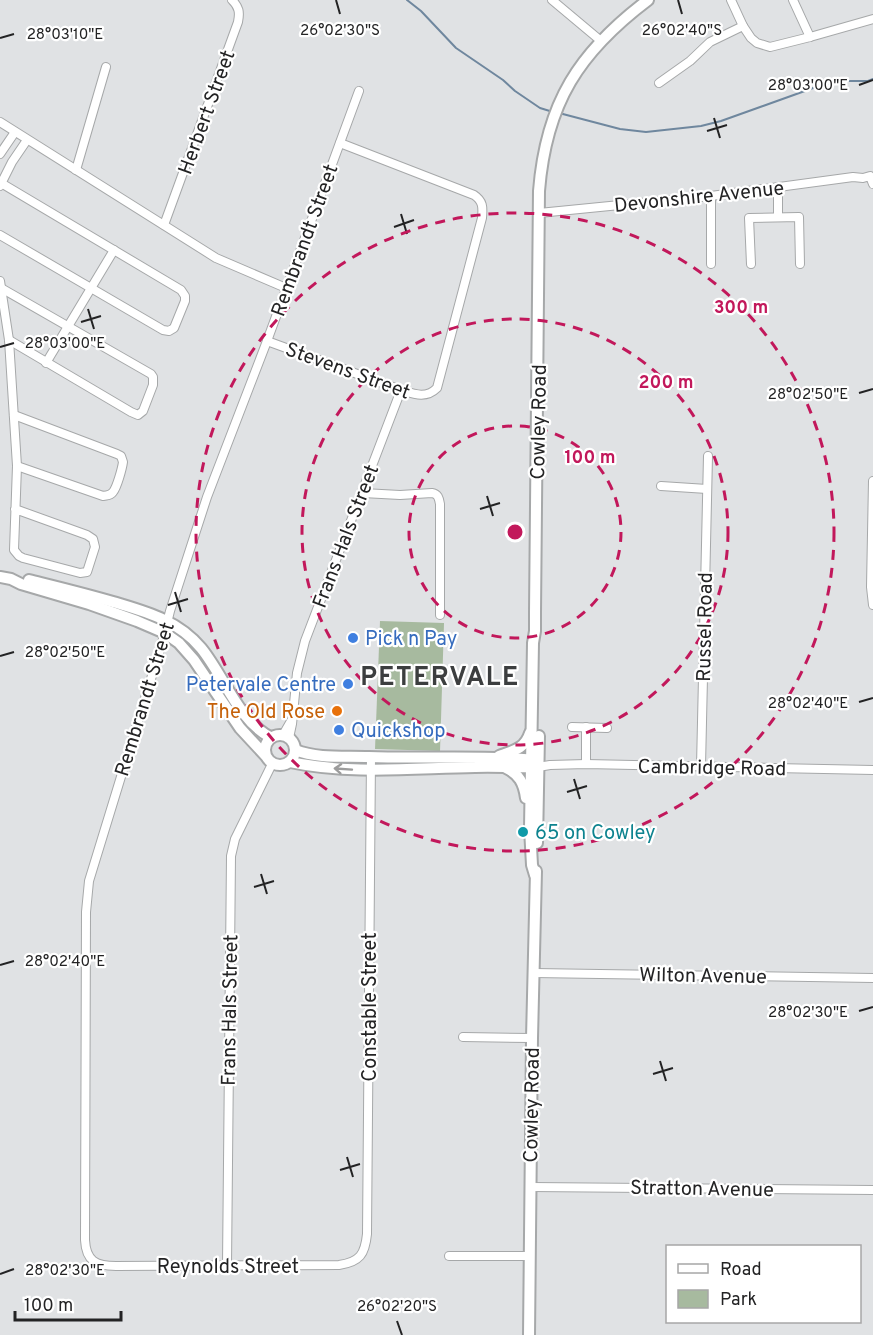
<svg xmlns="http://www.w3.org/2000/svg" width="873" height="1335" font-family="Overpass,sans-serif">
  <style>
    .green { fill: #a7ba9f }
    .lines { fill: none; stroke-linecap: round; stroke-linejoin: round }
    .stream { stroke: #6f879e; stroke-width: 2 }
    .street-casing { stroke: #a6a8a9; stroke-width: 10 }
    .secondary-casing { stroke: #a6a8a9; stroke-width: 14 }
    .street { stroke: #fff; stroke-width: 8 }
    .secondary { stroke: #fff; stroke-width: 10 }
    .oneway { stroke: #9c9c9c }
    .ticks { fill: none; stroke: #232324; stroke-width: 2 }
    .ring { fill: none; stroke: #c2185b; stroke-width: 3; stroke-dasharray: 10 8 }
    .shop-dot { fill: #3f7fe0; stroke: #fff; stroke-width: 2 }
    .food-dot { fill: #e8710a; stroke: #fff; stroke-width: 2 }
    .culture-dot { fill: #0f9aa8; stroke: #fff; stroke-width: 2 }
    .labels { text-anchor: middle; stroke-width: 4.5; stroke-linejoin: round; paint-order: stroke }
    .street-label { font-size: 20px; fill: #232324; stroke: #fff }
    .shop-label { font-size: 20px; fill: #366cbe; stroke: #fff; text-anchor: start }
    .food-label { font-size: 20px; fill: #c56008; stroke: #fff; text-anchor: end }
    .culture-label { font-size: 20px; fill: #0d838f; stroke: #fff; text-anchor: start }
    .district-label { font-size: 26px; font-weight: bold; letter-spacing: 1.5px; fill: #3c3e3f; stroke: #fff }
    .ticks-label { font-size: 15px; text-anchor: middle; fill: #232324; stroke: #fff; stroke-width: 4.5; stroke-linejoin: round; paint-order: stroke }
    .centre { fill: #c2185b; stroke: #fff; stroke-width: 3 }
    .ring-label { font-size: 18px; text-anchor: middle; font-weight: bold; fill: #c2185b; stroke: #fff; stroke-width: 4.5; stroke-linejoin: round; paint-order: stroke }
  </style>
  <rect width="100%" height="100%" fill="#e0e2e4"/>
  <path class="green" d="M380,621L444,623L440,751L375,749Z"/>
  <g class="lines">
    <g class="stream">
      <path d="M407,0L421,11L456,48L503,80L515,91L540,108L553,112"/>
      <path d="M559,113L620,129L646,132L701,126L721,121L816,87L843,81H868L873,79"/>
    </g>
    <g class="street-casing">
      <g id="street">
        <path d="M552,0L601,41"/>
        <path d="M731,0L743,26L751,38L757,43L770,47L810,37L873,19"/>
        <path d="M793,0L810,37"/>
        <path d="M659,83L690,61L710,42L743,26"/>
        <path d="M359,91L267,341L207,497L170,611L162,643L89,881L86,912L85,1240C86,1261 96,1266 116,1266L339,1265C360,1262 365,1254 367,1234L371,757"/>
        <path d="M0,122L216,258L286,288"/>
        <path d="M0,154L15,132"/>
        <path d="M76,170L106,67"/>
        <path d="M0,186L12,162L27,140"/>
        <path d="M778,187V217"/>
        <path d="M539,213L711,196L853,177L863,178L870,176L873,184"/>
        <path d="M164,225L238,22C240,12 239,7 232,0"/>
        <path d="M0,235L163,330L169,331L174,328L185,301V296L181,290L1,183"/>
        <path d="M711,264V196"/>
        <path d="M751,264L749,218L799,217L800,264"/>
        <path d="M0,281L9,340L17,466L14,550L19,556L23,558L80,573L87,572L95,547L93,539L87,535L15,509"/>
        <path d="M1,288L151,374L153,377V385L143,411L138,415L131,412L9,340"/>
        <path d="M267,341L401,390C414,394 426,399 437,388L482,218C483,207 483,201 474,195L340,143"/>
        <path d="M46,363L114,250"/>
        <path d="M14,415L117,454L121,456L123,462C122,469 117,487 113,492C110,496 108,495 103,496L17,466"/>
        <path d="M873,481L871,587L873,605"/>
        <path d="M661,486L707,489"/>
        <path d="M363,493L400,495L432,493C438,494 439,498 440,504V615"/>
        <path d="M572,727L607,728"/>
        <path d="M283,735L291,721"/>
        <path d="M289,738L292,724L297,673L305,641L401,390"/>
        <path d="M586,764V727"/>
        <path d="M701,766L708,456"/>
        <path d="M538,767L550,765L586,764L873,770"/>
        <path d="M534,973L873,978"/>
        <path d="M463,1037L532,1038"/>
        <path d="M531,1187L873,1190"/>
        <path d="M449,1256H530"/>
        <path d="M227,1265L231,856L235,839L272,764"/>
      </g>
    </g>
    <g class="secondary-casing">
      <g id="secondary">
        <path d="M0,577L11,579L21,584L89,604L137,621L165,633L179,643L194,660L240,728L265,755"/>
        <path d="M29,580C57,587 86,594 113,602C146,612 178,620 201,648C224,676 238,720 270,737"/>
        <circle cx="280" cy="750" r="15"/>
        <path d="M295,750C319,759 344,756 369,757C425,759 481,755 537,760"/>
        <path d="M499,756C513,751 525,749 530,733"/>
        <path d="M290,762C351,775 413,768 475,767C495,766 515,768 535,767"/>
        <path d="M506,768C519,774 524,783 526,798"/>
        <path d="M537,843L539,736"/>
        <path d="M535,875L532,865L530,828L533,643L535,631V612L539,191C546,103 579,52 648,0"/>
        <path d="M529,1335L532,1038L536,871"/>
      </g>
    </g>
    <use href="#street" class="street"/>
    <use href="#secondary" class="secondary"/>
  </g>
  <defs><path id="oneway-shaft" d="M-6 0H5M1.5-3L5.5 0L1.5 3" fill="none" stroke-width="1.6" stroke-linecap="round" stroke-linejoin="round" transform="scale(1.5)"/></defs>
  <use class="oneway" href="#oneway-shaft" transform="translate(343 769) rotate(-176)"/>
  <path class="ticks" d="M336,0L340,14M678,0L682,14M0,38L14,34M859,85L873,80M714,118L720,138M707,131L727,125M401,214L407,234M394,227L414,220M88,309L94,329M81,322L101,316M0,347L14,343M859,393L873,389M487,496L493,516M480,509L500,503M175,592L181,612M168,605L188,599M0,656L14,652M859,702L873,698M574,779L580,799M567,792L587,786M261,874L267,894M254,887L274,881M0,965L14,961M859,1011L873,1007M660,1061L666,1081M653,1074L673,1068M347,1157L353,1177M340,1170L360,1164M0,1274L14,1269M397,1321L402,1335"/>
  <g class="ring">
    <circle cx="515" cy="532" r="106"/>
    <circle cx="515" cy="532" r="213"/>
    <circle cx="515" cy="532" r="319"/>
  </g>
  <g class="shop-dot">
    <circle cx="353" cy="638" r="6"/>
    <circle cx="348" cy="684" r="6"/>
    <circle cx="339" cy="730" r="6"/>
  </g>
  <circle class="food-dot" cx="337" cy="711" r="6"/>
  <circle class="culture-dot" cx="523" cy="832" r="6"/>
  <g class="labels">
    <g class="street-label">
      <text transform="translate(206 112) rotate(-70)" y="7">Herbert Street</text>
      <text transform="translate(699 196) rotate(-6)" y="7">Devonshire Avenue</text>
      <text transform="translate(304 240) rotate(-70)" y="7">Rembrandt Street</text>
      <text transform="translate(348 370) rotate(20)" y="7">Stevens Street</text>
      <text transform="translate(538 422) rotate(-89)" y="7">Cowley Road</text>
      <text transform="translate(345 536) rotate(-69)" y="7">Frans Hals Street</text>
      <text transform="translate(704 627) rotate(-89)" y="7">Russel Road</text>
      <text transform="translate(144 699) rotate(-73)" y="7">Rembrandt Street</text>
      <text transform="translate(712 767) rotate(1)" y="7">Cambridge Road</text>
      <text transform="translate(703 975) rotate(1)" y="7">Wilton Avenue</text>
      <text transform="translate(369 1007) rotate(-90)" y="7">Constable Street</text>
      <text transform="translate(229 1010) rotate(-89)" y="7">Frans Hals Street</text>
      <text transform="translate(531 1105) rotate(-89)" y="7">Cowley Road</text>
      <text transform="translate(702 1188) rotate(1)" y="7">Stratton Avenue</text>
      <text x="228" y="1273">Reynolds Street</text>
    </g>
    <g class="shop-label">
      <text x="365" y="645">Pick n Pay</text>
      <text x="336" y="691" text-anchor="end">Petervale Centre</text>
      <text x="351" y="737">Quickshop</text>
    </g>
    <g class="food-label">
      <text x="325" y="718">The Old Rose</text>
    </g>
    <g class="culture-label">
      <text x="535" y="839">65 on Cowley</text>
    </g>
    <g class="district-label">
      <text x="440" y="685">PETERVALE</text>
    </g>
  </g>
  <g class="ticks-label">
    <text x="340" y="35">26°02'30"S</text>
    <text x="682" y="35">26°02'40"S</text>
    <text x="65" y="39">28°03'10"E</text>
    <text x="808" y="90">28°03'00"E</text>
    <text x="65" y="348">28°03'00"E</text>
    <text x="808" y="399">28°02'50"E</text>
    <text x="65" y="657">28°02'50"E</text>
    <text x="808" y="708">28°02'40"E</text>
    <text x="65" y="966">28°02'40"E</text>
    <text x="808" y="1017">28°02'30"E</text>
    <text x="65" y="1275">28°02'30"E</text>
    <text x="397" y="1311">26°02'20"S</text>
  </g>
  <circle cx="515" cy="532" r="9" class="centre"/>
  <g class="ring-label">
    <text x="741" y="313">300 m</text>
    <text x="666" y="388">200 m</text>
    <text x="590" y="463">100 m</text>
  </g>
  <rect x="666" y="1245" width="195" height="78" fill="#ffffff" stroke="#a7a7a7" stroke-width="1.5"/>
  <rect x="678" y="1264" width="30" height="9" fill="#ffffff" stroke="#a7a7a7" stroke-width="1.5"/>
  <text x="720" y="1275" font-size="18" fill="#232324">Road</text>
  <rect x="678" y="1290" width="30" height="18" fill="#a7ba9f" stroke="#a7a7a7" stroke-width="1.5"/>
  <text x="720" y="1305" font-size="18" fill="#232324">Park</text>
  <path d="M15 1311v9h106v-9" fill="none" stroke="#232324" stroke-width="3"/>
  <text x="24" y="1311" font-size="18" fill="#232324" stroke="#ffffff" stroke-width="4.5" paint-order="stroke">100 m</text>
</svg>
